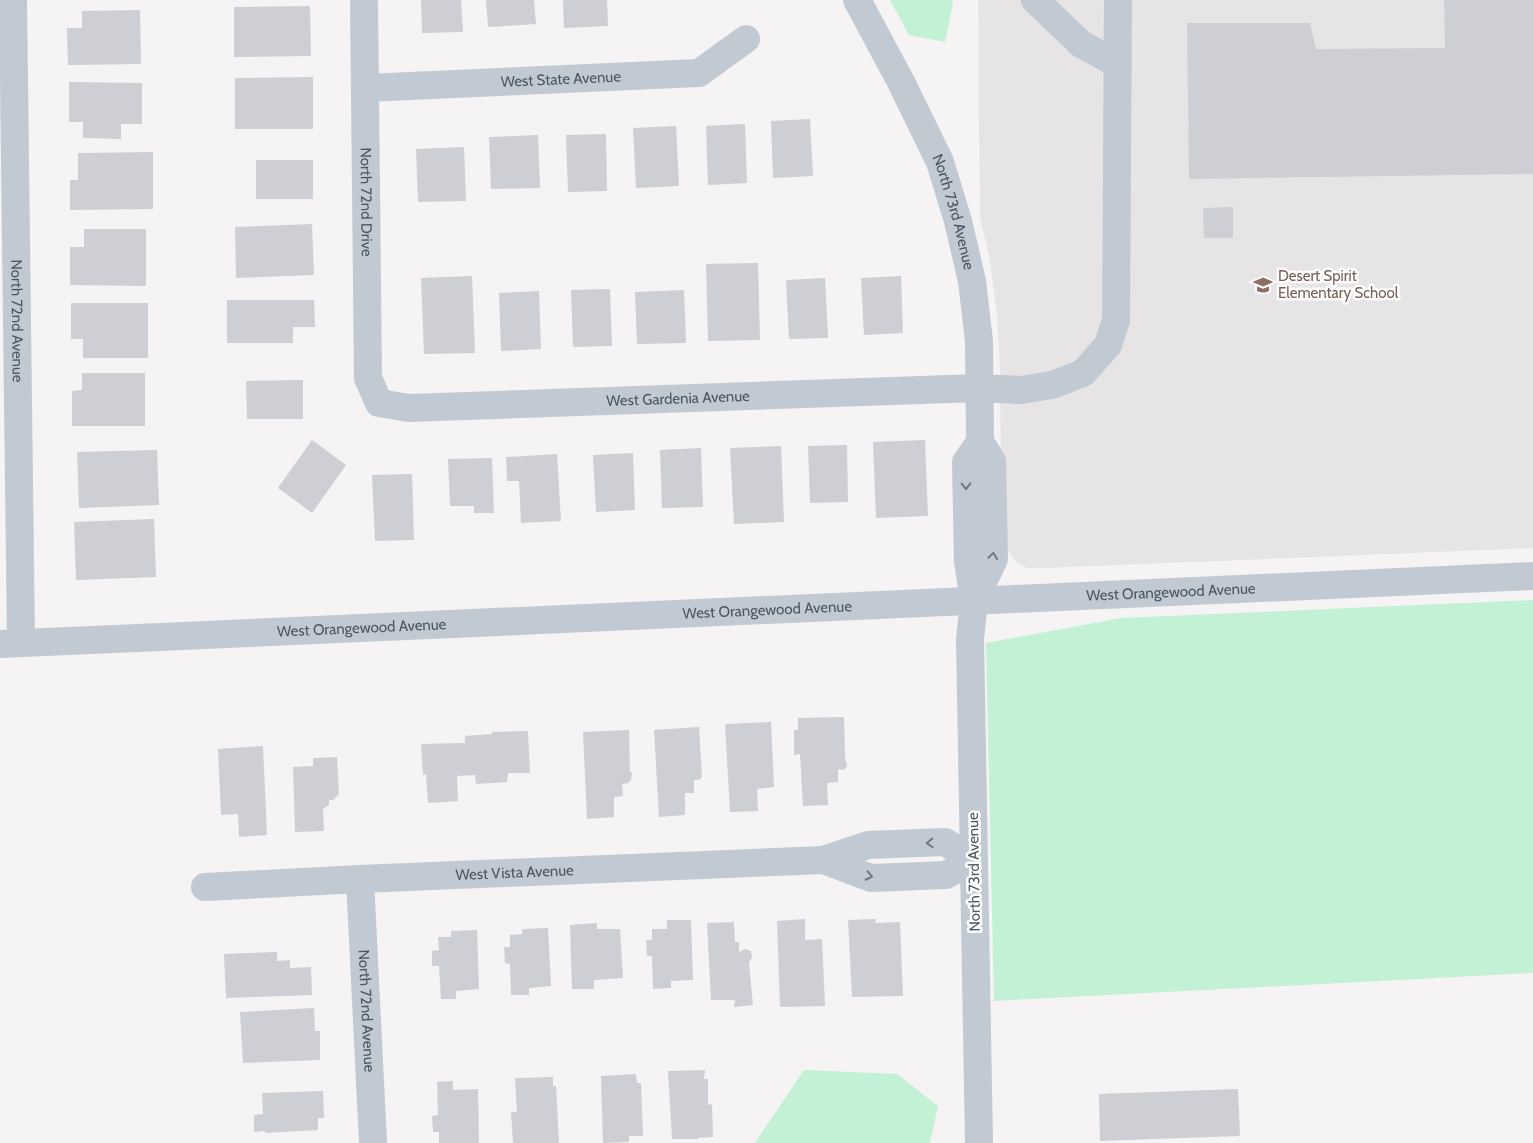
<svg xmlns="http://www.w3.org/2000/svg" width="1533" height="1143" font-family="Cabin,sans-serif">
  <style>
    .education { fill: #e6e4e5 }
    .green { fill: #c3f1d5 }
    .building { fill: #cdcfd5 }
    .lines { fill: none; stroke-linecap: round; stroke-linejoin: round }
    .minor { stroke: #c1cad2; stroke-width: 28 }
    .oneway { stroke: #6e7983 }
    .labels { text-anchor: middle; stroke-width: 5; stroke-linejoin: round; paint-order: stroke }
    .street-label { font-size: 15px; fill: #4a5661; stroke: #fff }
    .education-label { font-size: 15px; fill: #785e54; stroke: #fff; text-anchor: start }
  </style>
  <rect width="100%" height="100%" fill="#f5f3f3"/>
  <path class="education" d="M978,0H1533V548L1043,568H1027L1015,561L1008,550L1002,538L1001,529L1000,367L997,313L989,256L980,217Z"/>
  <g class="green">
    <path d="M890,0H952L953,3L945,42L909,35Z"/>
    <path d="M1533,600V973L994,1001L986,643L1121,618Z"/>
    <path d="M804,1070L897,1074L938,1106L930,1143H755Z"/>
  </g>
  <g class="building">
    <path d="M421,0H461L463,32L422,33Z"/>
    <path d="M486,0H534L536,24L488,27Z"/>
    <path d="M563,0H607L608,26L564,28Z"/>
    <path d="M1444,0H1533V174L1189,179L1187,23H1310L1316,49L1445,48Z"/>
    <path d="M310,6L311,56L234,57V7Z"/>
    <path d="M140,10L141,64L68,65L67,28H82V11Z"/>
    <path d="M313,77V129H235V78Z"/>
    <path d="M69,82L142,83V124H121V139L83,138V122H69Z"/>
    <path d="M810,119L813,176L773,178L771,121Z"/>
    <path d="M745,124L747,183L708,185L706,126Z"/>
    <path d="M676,126L679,186L636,188L633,128Z"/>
    <path d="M606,134L607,191L568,192L566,135Z"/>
    <path d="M538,135L540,188L491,189L489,137Z"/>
    <path d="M464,147L466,201L418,202L416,149Z"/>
    <path d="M153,152V209L70,210V180H78V153Z"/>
    <rect x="256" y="160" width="57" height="39"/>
    <path d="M1233,207V238H1204L1203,208Z"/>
    <path d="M312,224L314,275L236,278L235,227Z"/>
    <path d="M84,229H146V286L70,285V247H84Z"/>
    <path d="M758,263L760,340L708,341L706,264Z"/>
    <path d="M472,276L475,353L424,354L421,278Z"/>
    <path d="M901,276L903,333L864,335L861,278Z"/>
    <path d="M825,278L828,338L789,339L786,280Z"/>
    <path d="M610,289L612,346L573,347L571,290Z"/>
    <path d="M684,290L686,343L637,344L635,292Z"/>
    <path d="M539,291L541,349L501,351L499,293Z"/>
    <path d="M227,300H314L315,327H293V343H227Z"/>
    <path d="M71,303H148V358H83V339H71Z"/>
    <path d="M82,373H145V426H72V391L82,390Z"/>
    <path d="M303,380V419H247L246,381Z"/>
    <path d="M312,440L346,465L312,513L278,488Z"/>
    <path d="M925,440L928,516L876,518L873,442Z"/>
    <path d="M847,445L848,502L810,503L808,446Z"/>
    <path d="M781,446L784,522L734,524L730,448Z"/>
    <path d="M701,448L703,507L662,508L660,450Z"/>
    <path d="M157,450L159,505L79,508L77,452Z"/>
    <path d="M633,453L635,510L596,512L593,455Z"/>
    <path d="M557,454L561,521L521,523L519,481H507L506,457Z"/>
    <path d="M492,458L494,513H474V506H450L448,459Z"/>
    <path d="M412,474L414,540L375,541L372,475Z"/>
    <path d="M154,519L156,577L76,580L74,522Z"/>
    <path d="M844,717L845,758L847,766L845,769L842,770L838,769V782L827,783L828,805L803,806L800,754L794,755V730H798V718Z"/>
    <path d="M771,722L774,787L757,789L758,811L730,812L725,724Z"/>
    <path d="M699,727L702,777L699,780H694V793H685V815L659,817L654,730Z"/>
    <path d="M629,730L630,772L632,773L631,780L628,783L622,784L623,796L614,797V817L587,819L583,732Z"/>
    <path d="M528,731L530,773H508L507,782L476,784L475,775L457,776L458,801L428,803L426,774L423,775L421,744L465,743V736L492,734V732Z"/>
    <path d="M263,746L267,835L239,837L238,814L221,815L218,749Z"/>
    <path d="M337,757L339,794L333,800H329V805L323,809L324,831L295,832L293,767L313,766V758Z"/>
    <path d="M805,919V940L822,939L825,1006L780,1007L777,921Z"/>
    <path d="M876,919L875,923L900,922L903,996L852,997L848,920Z"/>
    <path d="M667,920H691L693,980L671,981V988L653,989L652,956H647L646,940H652V929H667Z"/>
    <path d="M734,922L735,942H739V952L745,949L751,951L752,957L749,963L753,1005L734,1007L735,1000H711L707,923Z"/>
    <path d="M597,923V929H620L623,978L594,980V989H572L570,925Z"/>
    <path d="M548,928L551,986L529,988V995H511L510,964L505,963L504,947H510V935L522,934V929Z"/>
    <path d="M477,930L479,989L456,991V999H441L439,966H432V951L439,950L438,937H451V931Z"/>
    <path d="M277,952V961L290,960V968L311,967L312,995L226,998L224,954Z"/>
    <path d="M314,1008L315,1031H320V1060L243,1063L240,1012Z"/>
    <path d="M705,1070L704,1079H708V1105L712,1104L713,1137L698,1138V1139H672L668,1071Z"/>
    <path d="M636,1074L637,1083H641L643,1136H629V1142L603,1143L601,1076Z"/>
    <path d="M553,1077V1086H556L559,1143H513L511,1112H517L515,1078Z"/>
    <path d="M453,1081V1090L478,1089L479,1143H439V1132H433L432,1116L438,1115L437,1082Z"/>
    <path d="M1238,1089L1240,1136L1100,1141L1099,1094Z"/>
    <path d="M323,1091L324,1118H318V1130L265,1133V1131L254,1132V1115L263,1114L262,1093Z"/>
  </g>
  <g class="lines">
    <g class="minor">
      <path id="s1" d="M13,0L21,643"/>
      <path id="s2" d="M364,0L368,378L379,403L409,408L978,388L1021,390L1052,385L1083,373L1108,345L1116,320L1118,0"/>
      <path id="s3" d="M857,0L901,82L940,162L958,221L972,281L979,341L980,442L992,461L994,559L974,601"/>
      <path d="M1035,0L1081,44L1118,64"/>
      <path id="s4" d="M365,88L699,73L746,39"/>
      <path id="s5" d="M0,644L1533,576"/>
      <path d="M823,860L871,878L946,875L974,860"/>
      <path id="s6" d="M360,879L373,1143"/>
      <path id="s7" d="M205,887L360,879L823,860L868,845L945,842L974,860"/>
      <path d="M979,1143L970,639L974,601L968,561L966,462L980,442"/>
    </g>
  </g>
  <defs><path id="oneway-chevron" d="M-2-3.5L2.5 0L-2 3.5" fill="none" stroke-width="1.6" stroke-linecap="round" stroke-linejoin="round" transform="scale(1.25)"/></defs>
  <g class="oneway">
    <use href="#oneway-chevron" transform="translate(966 486) rotate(89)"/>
    <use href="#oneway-chevron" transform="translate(993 556) rotate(-82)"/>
    <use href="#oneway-chevron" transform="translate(930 843) rotate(178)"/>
    <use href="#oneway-chevron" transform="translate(869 876) rotate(12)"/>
  </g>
  <defs>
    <g id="school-bare" transform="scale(1.5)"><path d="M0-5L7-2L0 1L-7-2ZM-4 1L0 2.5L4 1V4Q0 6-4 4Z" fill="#8d6e63" stroke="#fff" stroke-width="2.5" paint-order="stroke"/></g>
  </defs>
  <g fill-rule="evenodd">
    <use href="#school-bare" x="1263" y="285"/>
  </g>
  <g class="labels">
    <g class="street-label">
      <text dy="5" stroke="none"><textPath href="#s4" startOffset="196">West State Avenue</textPath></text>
      <text dy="5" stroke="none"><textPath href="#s2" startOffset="202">North 72nd Drive</textPath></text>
      <text dy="5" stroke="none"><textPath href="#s3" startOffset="234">North 73rd Avenue</textPath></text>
      <text dy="5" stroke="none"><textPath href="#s1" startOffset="321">North 72nd Avenue</textPath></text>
      <text dy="5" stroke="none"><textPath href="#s2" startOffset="705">West Gardenia Avenue</textPath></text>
      <text dy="5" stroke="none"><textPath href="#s5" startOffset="1172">West Orangewood Avenue</textPath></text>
      <text dy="5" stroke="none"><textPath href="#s5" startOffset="768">West Orangewood Avenue</textPath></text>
      <text dy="5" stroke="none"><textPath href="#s5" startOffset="362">West Orangewood Avenue</textPath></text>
      <text transform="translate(974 872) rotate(-91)" y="5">North 73rd Avenue</text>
      <text dy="5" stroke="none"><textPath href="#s7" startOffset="310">West Vista Avenue</textPath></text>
      <text dy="5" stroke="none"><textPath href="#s6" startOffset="132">North 72nd Avenue</textPath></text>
    </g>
    <g class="education-label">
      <text x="1278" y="281">Desert Spirit<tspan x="1278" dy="17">Elementary School</tspan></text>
    </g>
  </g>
</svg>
